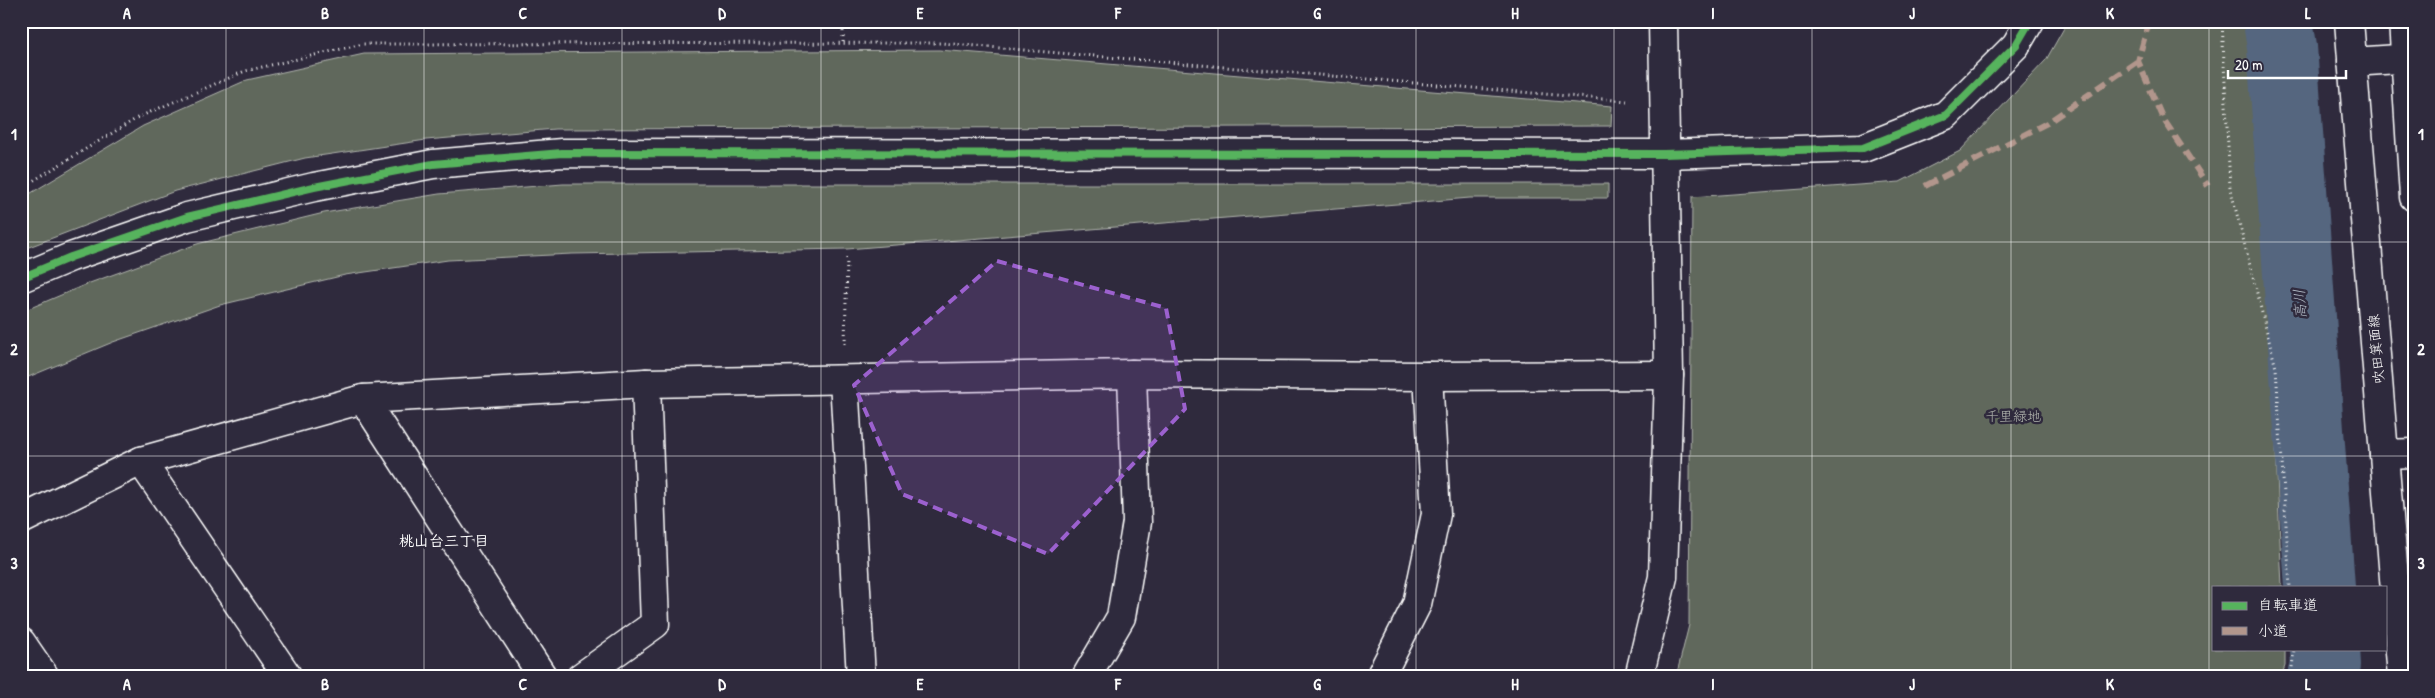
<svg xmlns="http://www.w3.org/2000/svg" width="2435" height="698" font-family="'Patrick Hand','Klee One',sans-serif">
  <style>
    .green { fill: #60685b; stroke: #b0b4ad }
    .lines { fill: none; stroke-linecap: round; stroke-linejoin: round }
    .river { stroke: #54667f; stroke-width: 70 }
    .minor-casing { stroke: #fff; stroke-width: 31 }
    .tertiary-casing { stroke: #fff; stroke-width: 31 }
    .secondary-casing { stroke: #fff; stroke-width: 31 }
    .path { stroke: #fff; stroke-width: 3; stroke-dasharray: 1 4; stroke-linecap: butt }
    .minor { stroke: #2f2a3d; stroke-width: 28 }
    .tertiary { stroke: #2f2a3d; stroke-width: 28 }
    .secondary { stroke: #2f2a3d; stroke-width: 28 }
    .quiet { stroke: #b2968c; stroke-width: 6; stroke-dasharray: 12 6; stroke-linecap: butt }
    .cycleway-casing { stroke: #2f2a3d; stroke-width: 11 }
    .cycleway { stroke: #56b35d; stroke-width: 8 }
    .marked { fill: #9c61cf; fill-opacity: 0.2; stroke: #9c61cf; stroke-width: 4; stroke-dasharray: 10 6; stroke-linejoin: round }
    .grid { fill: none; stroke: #fff; stroke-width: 1; stroke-opacity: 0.55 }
    .labels { text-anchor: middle; stroke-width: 5; stroke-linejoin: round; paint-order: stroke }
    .street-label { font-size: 14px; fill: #fff; stroke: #2f2a3d }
    .park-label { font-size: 14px; fill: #b0b4ad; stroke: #2f2a3d }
    .water-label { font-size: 15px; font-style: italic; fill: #b2bac5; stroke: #2f2a3d }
    .neighbourhood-label { font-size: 15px; font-weight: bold; fill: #fff; stroke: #2f2a3d }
    .neatline { fill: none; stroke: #fff; stroke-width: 2 }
    .grid-label { font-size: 16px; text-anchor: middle; font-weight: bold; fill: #fff }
  </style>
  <rect width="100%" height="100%" fill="#2f2a3d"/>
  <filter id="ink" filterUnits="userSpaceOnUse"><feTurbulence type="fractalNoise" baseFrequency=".02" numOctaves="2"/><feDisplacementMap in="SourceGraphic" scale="10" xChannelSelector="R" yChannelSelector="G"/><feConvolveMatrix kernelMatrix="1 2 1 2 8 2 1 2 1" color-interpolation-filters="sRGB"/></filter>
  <g filter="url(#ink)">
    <g class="green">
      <path d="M2068,21H2257L2282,587H2214V649H2285V666L2281,677H1676L1689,625L1692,197L1900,182L1960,151L2046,60Z"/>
      <path d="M939,50L1612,106L1611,126L555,129L426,140L305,158L175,191L21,250V199L143,126L247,80L364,54Z"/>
      <path d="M563,184H1608V198H1470L847,249L572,254L448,260L345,275L220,305L113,342L21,380V312L87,284L197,244L324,213L439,194Z"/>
    </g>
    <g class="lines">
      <g class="river">
        <path d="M2278,21L2282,47L2320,587"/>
        <path d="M2323,677L2326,665L2325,649"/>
      </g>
      <g class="minor-casing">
        <g id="minor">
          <path d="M2352,62L2414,58"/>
          <path d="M844,380L861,677"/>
          <path d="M363,399L543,677"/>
          <path d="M2384,454L2414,453"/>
          <path d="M141,461L288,677"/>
          <path d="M21,520L141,461L363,399L646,383L1132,374L1428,376L1669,375"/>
          <path d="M21,642L45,677"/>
          <path d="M581,677L655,624L646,383"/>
          <path d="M1086,677L1121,617L1137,522L1132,374"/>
          <path d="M1380,677L1417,604L1436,514L1428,376"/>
          <path d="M1639,677L1663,577L1669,375L1663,21"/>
        </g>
      </g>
      <g class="tertiary-casing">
        <path id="tertiary" d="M21,278L71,257L187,217L314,187L433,164L562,153L1664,154L1863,148L1946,115L2016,45L2030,21"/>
      </g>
      <g class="secondary-casing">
        <g id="secondary">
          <path d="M2349,21L2402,677"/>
          <path d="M2403,21L2414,197"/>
        </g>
      </g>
      <g class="path">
        <path d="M843,21V43"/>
        <path d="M2222,21L2230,187L2276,368L2290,587"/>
        <path d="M21,188L139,117L245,71L363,44L941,43L1627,101"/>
        <path d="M845,344L847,257"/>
        <path d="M2291,677L2294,649"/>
      </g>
      <use href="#minor" class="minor"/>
      <use href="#tertiary" class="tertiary"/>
      <use href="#secondary" class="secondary"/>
      <g class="quiet">
        <path d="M2149,21L2138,61L2162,117L2208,186"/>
        <path d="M1925,186L2047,123L2138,61"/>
      </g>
      <g class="cycleway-casing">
        <path id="cycleway" d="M21,278L71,257L187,217L314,187L433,164L562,153L1664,154L1863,148L1946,115L2016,45L2030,21"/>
      </g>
      <use href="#cycleway" class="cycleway"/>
    </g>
  </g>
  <path class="marked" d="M997,261L1166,308L1185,409L1048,554L902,494L854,385Z"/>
  <path class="grid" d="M226,21V677M424,21V677M622,21V677M821,21V677M1019,21V677M1218,21V677M1416,21V677M1614,21V677M1812,21V677M2011,21V677M2209,21V677M21,242H2414M21,456H2414"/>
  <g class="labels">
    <g class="street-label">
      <text transform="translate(2376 349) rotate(-95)" y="5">吹田箕面線</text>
    </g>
    <g class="park-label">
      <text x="2013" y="421">千里緑地</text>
    </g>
    <g class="water-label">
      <text transform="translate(2300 304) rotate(-94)" y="5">高川</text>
    </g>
    <g class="neighbourhood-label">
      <text x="444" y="546">桃山台三丁目</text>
    </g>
  </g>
  <rect width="2435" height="698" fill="none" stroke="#2f2a3d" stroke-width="55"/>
  <rect x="2212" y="586" width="175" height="65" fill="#2f2a3d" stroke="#827f8b"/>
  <rect x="2222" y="602" width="25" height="8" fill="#56b35d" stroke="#827f8b"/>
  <text x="2258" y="610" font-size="15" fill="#ffffff">自転車道</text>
  <rect x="2222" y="627" width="25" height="8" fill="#b2968c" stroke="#827f8b"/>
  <text x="2258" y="636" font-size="15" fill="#ffffff">小道</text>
  <path d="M2228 70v8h118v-8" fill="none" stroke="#ffffff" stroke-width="2.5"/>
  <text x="2235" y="70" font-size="15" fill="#ffffff" stroke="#2f2a3d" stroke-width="4" paint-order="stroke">20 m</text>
  <rect x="28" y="28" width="2380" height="642" class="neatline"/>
  <g class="grid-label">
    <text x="127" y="19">A</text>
    <text x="325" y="19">B</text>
    <text x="523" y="19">C</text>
    <text x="722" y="19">D</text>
    <text x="920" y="19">E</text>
    <text x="1118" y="19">F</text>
    <text x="1317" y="19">G</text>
    <text x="1515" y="19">H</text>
    <text x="1713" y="19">I</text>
    <text x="1912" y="19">J</text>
    <text x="2110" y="19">K</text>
    <text x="2308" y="19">L</text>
    <text x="14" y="140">1</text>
    <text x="2421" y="140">1</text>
    <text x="14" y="355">2</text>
    <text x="2421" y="355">2</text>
    <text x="14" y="569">3</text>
    <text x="2421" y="569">3</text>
    <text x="127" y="690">A</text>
    <text x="325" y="690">B</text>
    <text x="523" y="690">C</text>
    <text x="722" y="690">D</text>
    <text x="920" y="690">E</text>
    <text x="1118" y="690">F</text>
    <text x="1317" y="690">G</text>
    <text x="1515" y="690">H</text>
    <text x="1713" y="690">I</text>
    <text x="1912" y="690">J</text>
    <text x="2110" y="690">K</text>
    <text x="2308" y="690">L</text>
  </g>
</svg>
